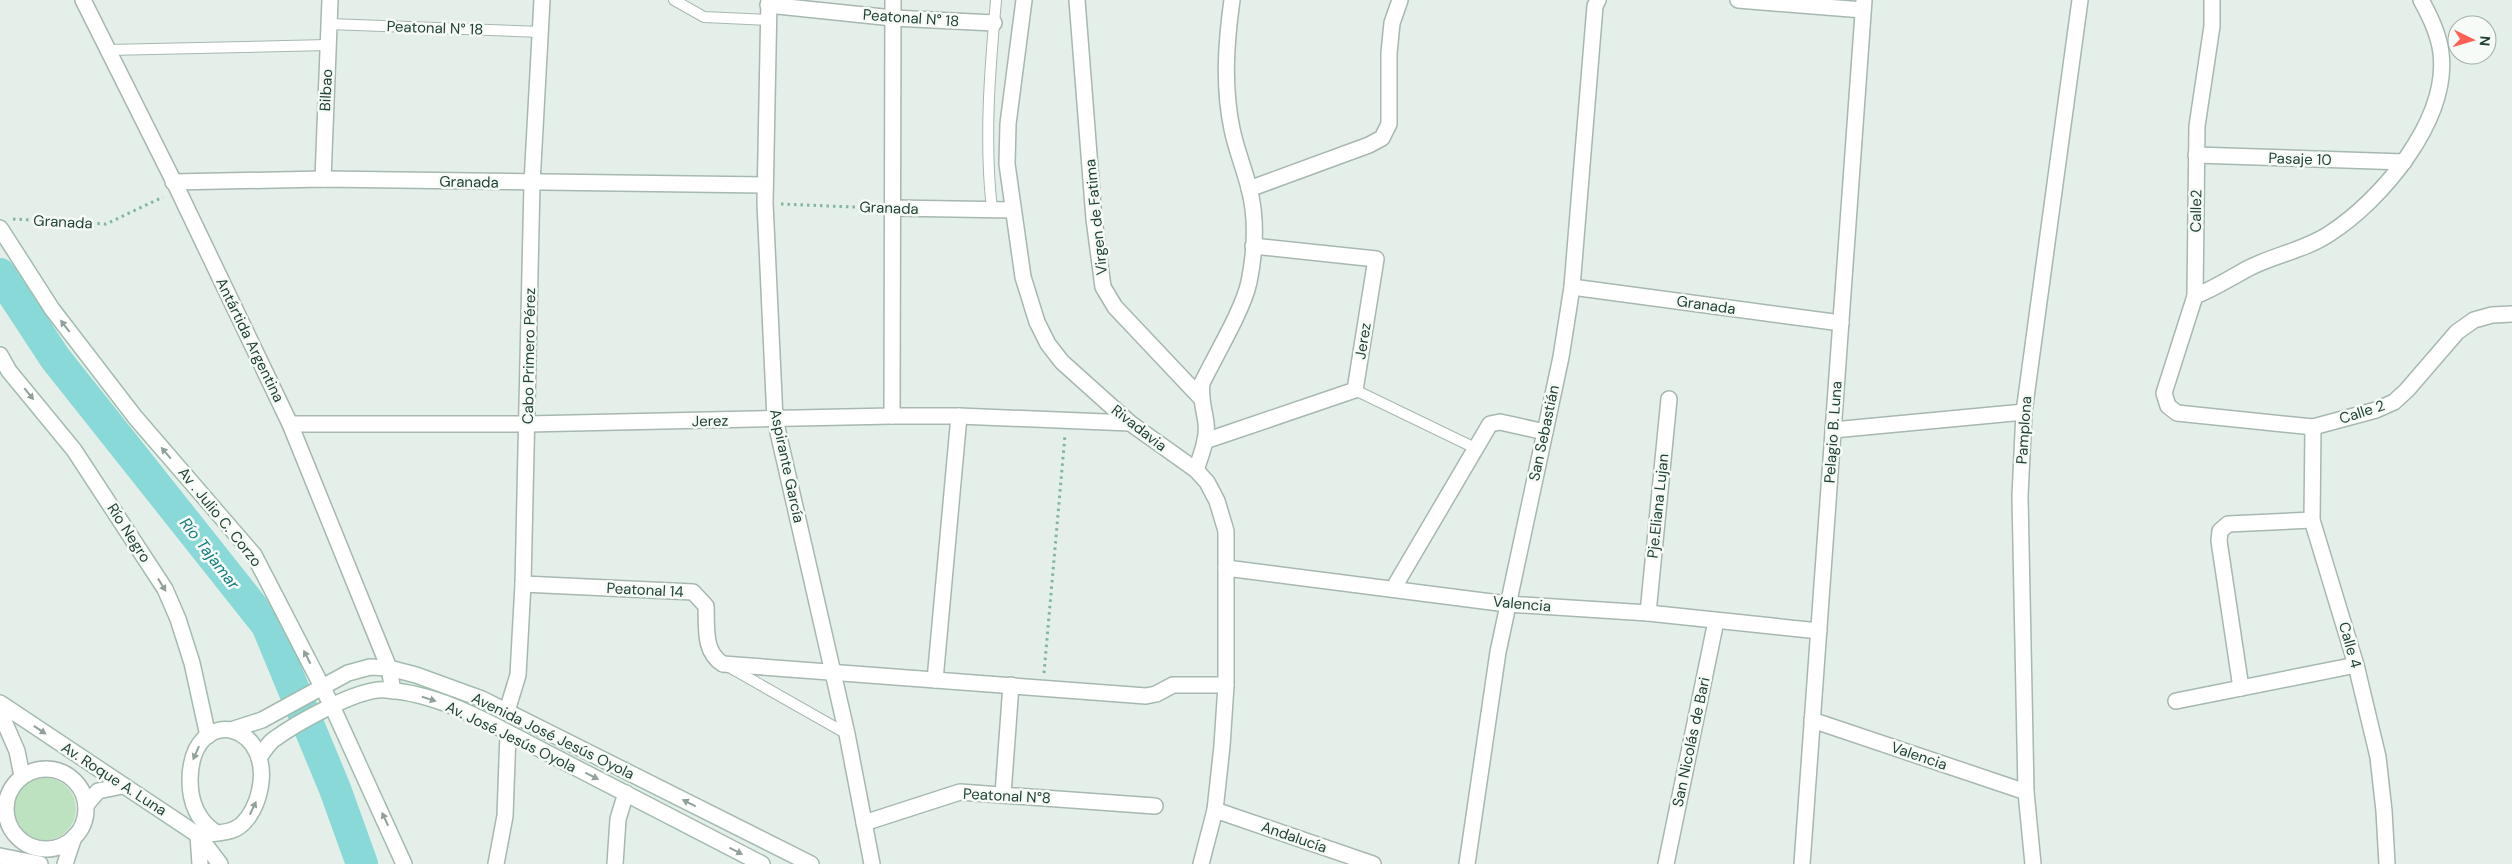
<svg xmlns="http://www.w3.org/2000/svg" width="2512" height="864" font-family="'DM Sans',sans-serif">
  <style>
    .green { fill: #bce2c0 }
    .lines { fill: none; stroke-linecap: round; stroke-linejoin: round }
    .river { stroke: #88d9d7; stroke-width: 32 }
    .lane-casing { stroke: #a6b8af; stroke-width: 12 }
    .street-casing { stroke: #a6b8af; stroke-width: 18 }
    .secondary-casing { stroke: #a2bcae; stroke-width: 18 }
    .path { stroke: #82b69d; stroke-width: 3; stroke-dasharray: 2.5 4; stroke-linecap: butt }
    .lane { stroke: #fff; stroke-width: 10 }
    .street { stroke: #fff; stroke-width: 15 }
    .secondary { stroke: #fff; stroke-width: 15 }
    .oneway { fill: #90a19a }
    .labels { text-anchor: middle; stroke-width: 5; stroke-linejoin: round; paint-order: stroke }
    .street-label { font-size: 15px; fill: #214334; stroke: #f6fbf7 }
    .water-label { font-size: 16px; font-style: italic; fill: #158080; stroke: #f6fbf7 }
  </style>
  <rect width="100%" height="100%" fill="#e4efe9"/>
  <circle class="green" cx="45" cy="809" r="31"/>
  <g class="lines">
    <path class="river" d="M0,274L55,358L267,625L335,789L362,864"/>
    <g class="lane-casing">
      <g id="lane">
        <path d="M674,0L704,17L768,20"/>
        <path d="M329,24L541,32"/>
        <path d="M107,50L328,45"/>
        <path d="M992,209C984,140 990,69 996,0"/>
        <path d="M1355,390L1475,448"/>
        <path d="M729,667L847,734"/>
      </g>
    </g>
    <g class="street-casing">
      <g id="street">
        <path d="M83,0L178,190L290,424L389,668L393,691"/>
        <path d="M769,0L765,203L775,419L847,734L872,864"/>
        <path d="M1024,0L1008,124L1007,164L1023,277L1037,322L1048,344L1062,362L1130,423L1196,470L1207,482L1217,501L1226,531V685L1222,746L1215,810L1201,864"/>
        <path d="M1077,0L1094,219L1103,287L1115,307L1200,397"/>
        <path d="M1738,0L1863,10"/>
        <path d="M2212,0V26L2197,126L2195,296L2164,393L2168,406L2177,413L2313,427L2376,410L2394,402L2407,390L2457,332L2474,320L2492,315L2512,314"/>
        <path d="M768,5L893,18L994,23"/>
        <path d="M2196,155L2404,162"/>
        <path d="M323,179L330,0"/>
        <path d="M173,182L323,179L765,185"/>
        <path d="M1249,189L1369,145L1382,138L1389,124V53L1392,23L1400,0"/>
        <path d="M894,208L1013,210"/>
        <path d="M1572,287L1841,323"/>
        <path d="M2195,296C2214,289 2230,278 2249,268C2274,255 2305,250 2329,234C2382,200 2449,120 2441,53C2439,35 2430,16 2421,0"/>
        <path d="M892,416L893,0"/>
        <path d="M290,424H528L892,416H959L1130,423"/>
        <path d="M2313,427L2312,520L2356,665L2378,757L2384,811L2387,864"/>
        <path d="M1833,430L2024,412"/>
        <path d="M1205,441L1355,390L1376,259L1253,246"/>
        <path d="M1196,470C1201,455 1208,438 1206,423C1204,408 1200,398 1202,383C1215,356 1243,310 1249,282C1255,252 1257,218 1249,188C1244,168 1236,149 1232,129C1223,86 1226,43 1232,0"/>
        <path d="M1226,568L1507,604L1648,613L1819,631"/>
        <path d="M523,584L693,592L706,606C707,627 703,652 723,664L1146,696L1156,694L1173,685H1226"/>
        <path d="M1393,589L1490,424L1500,422L1545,432"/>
        <path d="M1648,613L1669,399"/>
        <path d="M935,680L959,416"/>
        <path d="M2241,688L2219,541L2220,531L2228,524L2312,520"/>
        <path d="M2176,701L2356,665"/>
        <path d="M507,711L518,675L523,584L532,183L542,0"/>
        <path d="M0,712L17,751L22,776"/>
        <path d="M1812,720L2026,792"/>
        <circle cx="46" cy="809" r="40"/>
        <path d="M1003,794L1011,685"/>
        <path d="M86,805L98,791L122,786"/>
        <path d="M1215,810L1373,864"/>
        <path d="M864,823L960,792L1155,806"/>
        <path d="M198,835L200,864"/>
        <path d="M0,856L40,864"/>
        <path d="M65,864L74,837"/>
        <path d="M496,864L505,816L508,733"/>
        <path d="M615,864L618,819L626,793"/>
        <path d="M1467,864L1498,652L1561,357L1572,287L1595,6L1598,0"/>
        <path d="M1666,864L1716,621"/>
        <path d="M1802,864L1864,0"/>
        <path d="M2033,864L2026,792L2020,496L2024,412L2080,0"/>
      </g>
    </g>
    <g class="secondary-casing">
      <g id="secondary">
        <path d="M0,228L52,309L135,417L254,555L332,706L404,864"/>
        <path d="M0,355L9,371L74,450L165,589L178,619L192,663L208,736"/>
        <path d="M0,703L198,835L220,864"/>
        <path d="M234,729L262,720L348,673L370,667L389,668L416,675L482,699L811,864"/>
        <path d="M259,758C263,752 267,745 273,740C295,724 359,687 386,690C447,694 503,731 557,758C625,793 694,829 762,864"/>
        <path d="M198,835C210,833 225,834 235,829C247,823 253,811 257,800C282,723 191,699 190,780C190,802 197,820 215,832"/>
      </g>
    </g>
    <g class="path">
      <path d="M781,204L877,208"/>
      <path d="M13,219L106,224L163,197"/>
      <path d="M1044,673L1065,435"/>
    </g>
    <use href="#lane" class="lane"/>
    <use href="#street" class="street"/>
    <use href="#secondary" class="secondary"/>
  </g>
  <defs><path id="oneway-solid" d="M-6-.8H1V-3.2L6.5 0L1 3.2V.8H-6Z" transform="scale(1.25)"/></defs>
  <g class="oneway">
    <use href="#oneway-solid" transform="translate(65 326) rotate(-128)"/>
    <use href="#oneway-solid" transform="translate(29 394) rotate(51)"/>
    <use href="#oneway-solid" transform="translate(166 453) rotate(-131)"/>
    <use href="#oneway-solid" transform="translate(162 585) rotate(58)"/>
    <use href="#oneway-solid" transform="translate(307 657) rotate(-117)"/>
    <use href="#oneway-solid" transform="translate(429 699) rotate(17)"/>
    <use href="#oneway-solid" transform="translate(40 730) rotate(34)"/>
    <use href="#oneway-solid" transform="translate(196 753) rotate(114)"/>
    <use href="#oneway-solid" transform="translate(592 776) rotate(27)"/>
    <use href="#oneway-solid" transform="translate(689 803) rotate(-153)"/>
    <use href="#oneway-solid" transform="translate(253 808) rotate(-65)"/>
    <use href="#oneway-solid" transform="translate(385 819) rotate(-115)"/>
    <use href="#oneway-solid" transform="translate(736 851) rotate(27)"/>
  </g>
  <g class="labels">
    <g class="street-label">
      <text transform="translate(911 18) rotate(4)" y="5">Peatonal N° 18</text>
      <text transform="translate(435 28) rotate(2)" y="5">Peatonal N° 18</text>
      <text transform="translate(326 90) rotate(-87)" y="5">Bilbao</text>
      <text transform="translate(2300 159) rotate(2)" y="5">Pasaje 10</text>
      <text transform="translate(469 182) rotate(1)" y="5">Granada</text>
      <text transform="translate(889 208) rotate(2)" y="5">Granada</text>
      <text transform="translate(2196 211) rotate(-89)" y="5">Calle2</text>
      <text transform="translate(1096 217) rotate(-96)" y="5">Virgen de Fatima</text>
      <text transform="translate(63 222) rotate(3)" y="5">Granada</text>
      <text transform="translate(1706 305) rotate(8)" y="5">Granada</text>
      <text transform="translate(250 340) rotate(64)" y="5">Antártida Argentina</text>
      <text transform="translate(1363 341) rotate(-81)" y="5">Jerez</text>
      <text transform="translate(529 356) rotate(-89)" y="5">Cabo Primero Pérez</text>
      <text transform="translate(2362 412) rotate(-18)" y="5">Calle 2</text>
      <text transform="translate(710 421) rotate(-1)" y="5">Jerez</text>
      <text transform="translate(1139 428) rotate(38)" y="5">Rivadavia</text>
      <text transform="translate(2024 430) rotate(-86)" y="5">Pamplona</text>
      <text transform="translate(1833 432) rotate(-86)" y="5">Pelagio B. Luna</text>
      <text transform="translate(1544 433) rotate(-78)" y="5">San Sebastián</text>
      <text transform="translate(787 466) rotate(78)" y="5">Aspirante García</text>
      <text transform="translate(1658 506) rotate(-84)" y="5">Pje.Eliana Lujan</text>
      <text transform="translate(220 517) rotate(51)" y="5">Av . Julio C. Corzo</text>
      <text transform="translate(129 533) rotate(57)" y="5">Río Negro</text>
      <text transform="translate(645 590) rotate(3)" y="5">Peatonal 14</text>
      <text transform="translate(1522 604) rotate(5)" y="5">Valencia</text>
      <text transform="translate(2350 645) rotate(74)" y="5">Calle 4</text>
      <text transform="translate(553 736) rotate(26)" y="5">Avenida José Jesús Oyola</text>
      <text transform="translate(511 737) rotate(26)" y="5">Av. José Jesús Oyola</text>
      <text transform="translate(1691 742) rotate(-78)" y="5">San Nicolás de Bari</text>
      <text transform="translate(1919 756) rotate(19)" y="5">Valencia</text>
      <text transform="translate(114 779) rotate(33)" y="5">Av. Roque A. Luna</text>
      <text transform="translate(1007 796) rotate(3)" y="5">Peatonal N°8</text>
      <text transform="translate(1294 837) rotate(19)" y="5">Andalucía</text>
    </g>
    <g class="water-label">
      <text transform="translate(210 553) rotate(52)" y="6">Río Tajamar</text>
    </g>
  </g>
  <g transform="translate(2472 40) rotate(95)"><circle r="24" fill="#f6fbf7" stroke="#a1b1a9"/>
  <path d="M0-4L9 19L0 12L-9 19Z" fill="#ff6053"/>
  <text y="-8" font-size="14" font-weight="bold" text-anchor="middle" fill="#214334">N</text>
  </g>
</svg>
